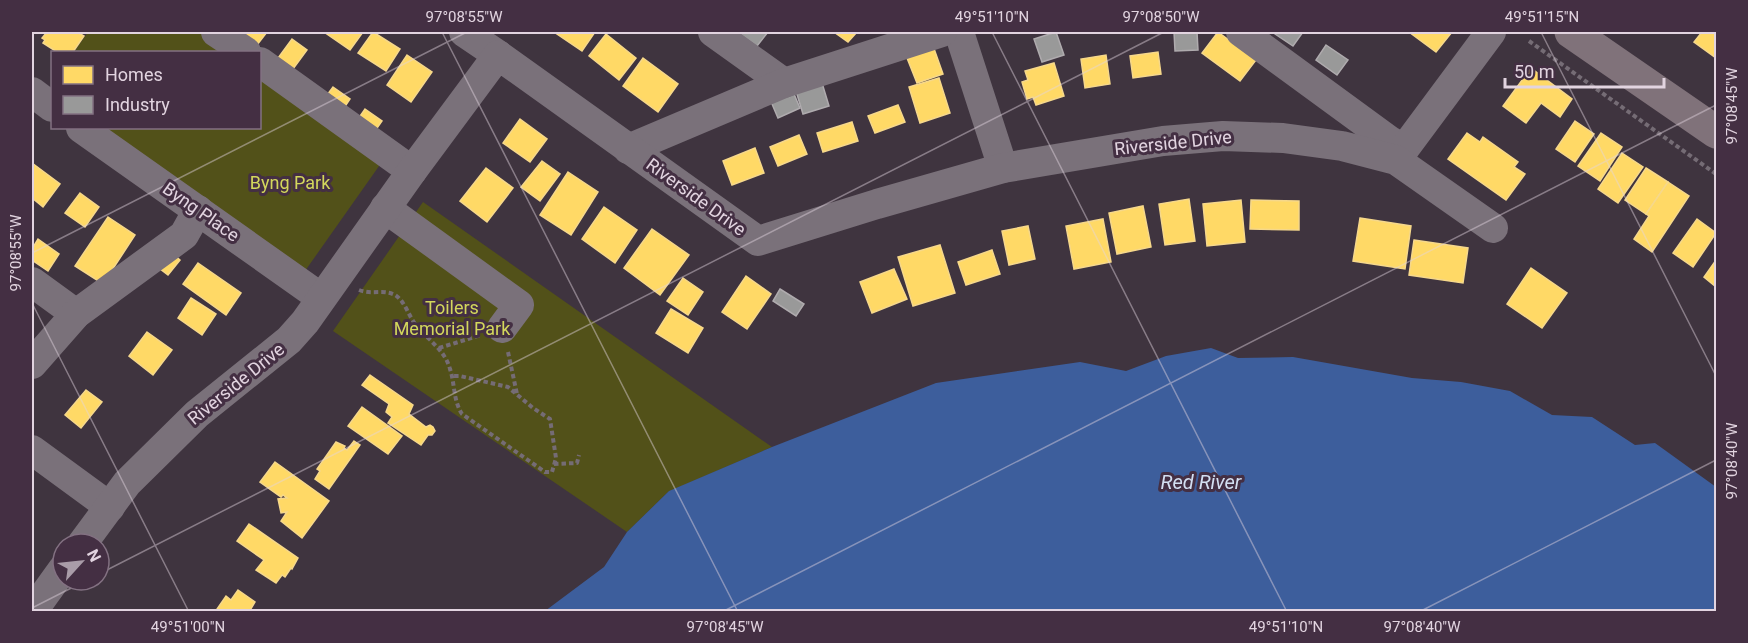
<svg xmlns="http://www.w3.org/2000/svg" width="1748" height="643" font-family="Roboto,sans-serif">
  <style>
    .green { fill: #525119 }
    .water { fill: #3d5e9c }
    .homes { fill: #ffd966; stroke: #f6d88b; stroke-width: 1.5 }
    .industry { fill: #999; stroke: #afabae; stroke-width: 1.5 }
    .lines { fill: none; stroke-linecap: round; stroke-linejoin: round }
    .path { stroke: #756c75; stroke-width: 4; stroke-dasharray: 4.5 3; stroke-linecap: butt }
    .minor { stroke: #7a717a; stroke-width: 30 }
    .major { stroke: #80727a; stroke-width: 33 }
    .ticks { fill: none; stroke: #e2d4e0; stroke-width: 1.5; stroke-opacity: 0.45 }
    .labels { text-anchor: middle; stroke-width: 6; stroke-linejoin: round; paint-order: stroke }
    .street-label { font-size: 18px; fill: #e2d4e0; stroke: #442f43 }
    .park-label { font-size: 18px; fill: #d3d75c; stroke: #442f43 }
    .water-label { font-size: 20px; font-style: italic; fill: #d3dff2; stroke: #442f43 }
    .neatline { fill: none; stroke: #e2d4e0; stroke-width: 2 }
    .ticks-label { font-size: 15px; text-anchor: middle; fill: #e2d4e0 }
  </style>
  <rect width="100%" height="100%" fill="#3f343f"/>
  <g class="green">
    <path d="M88,32H201L231,52H74Z"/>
    <path d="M260,72L384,159L305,271L103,128H260Z"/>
    <path d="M423,202L772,447L668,492L627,532L333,331Z"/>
  </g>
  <path class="water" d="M1211,348L1238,358L1293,357L1412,378L1461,382L1510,391L1552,415L1592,417L1635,445L1655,443L1716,487V611H545L604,567L627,532L669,491L772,447L936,383L1080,362L1126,371L1166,356Z"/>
  <g class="homes">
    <path d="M47,32H77L84,36L73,52H57L43,43L45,40L42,38Z"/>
    <path d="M239,32H267L257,45Z"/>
    <path d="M324,32H363L350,50Z"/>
    <path d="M373,32L400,49L386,71L358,53Z"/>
    <path d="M554,32H595L582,51Z"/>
    <path d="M834,32H857L848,42Z"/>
    <path d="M1218,32L1256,60L1240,81L1202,53Z"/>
    <path d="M1409,32H1452L1436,52Z"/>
    <path d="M1702,32H1716V58L1694,42Z"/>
    <path d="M606,34L636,58L619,80L589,56Z"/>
    <path d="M292,39L307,50L293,69L278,58Z"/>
    <path d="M932,43L943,74L917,83L905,53Z"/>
    <path d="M1158,52L1161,74L1133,78L1130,56Z"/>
    <path d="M407,55L432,72L411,102L387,85Z"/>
    <path d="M1106,55L1110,84L1085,88L1081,59Z"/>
    <path d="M643,58L678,84L658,112L623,86Z"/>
    <path d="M1054,63L1064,96L1036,105L1033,97L1027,99L1022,82L1028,80L1025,71Z"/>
    <path d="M1531,68L1572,99L1560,117L1541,103L1526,123L1503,106Z"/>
    <path d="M939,78L950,113L920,123L909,87Z"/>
    <path d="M333,87L350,99L344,108L327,95Z"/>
    <path d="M898,105L905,122L875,133L868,116Z"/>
    <path d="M365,109L382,121L375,131L358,119Z"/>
    <path d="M520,119L547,139L530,162L503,143Z"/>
    <path d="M1575,121L1594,134L1575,162L1556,149Z"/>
    <path d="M852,122L858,141L823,152L817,133Z"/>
    <path d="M1467,133L1480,142L1483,137L1518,162L1514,167L1525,174L1506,200L1448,159Z"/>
    <path d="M1601,133L1622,147L1600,181L1578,166Z"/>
    <path d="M799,135L807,154L778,166L770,147Z"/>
    <path d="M755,148L764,173L732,185L723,161Z"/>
    <path d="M1622,153L1643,167L1618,203L1598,189Z"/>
    <path d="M542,161L560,174L540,201L521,187Z"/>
    <path d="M32,163L60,184L43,207L32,198Z"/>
    <path d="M486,168L513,188L487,222L460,201Z"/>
    <path d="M1646,168L1668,182L1646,214L1625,200Z"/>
    <path d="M568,172L598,192L571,235L540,215Z"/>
    <path d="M1668,182L1689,196L1652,252L1634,239L1649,216L1646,214Z"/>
    <path d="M80,193L99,207L85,227L65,213Z"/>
    <path d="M1189,199L1195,241L1165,245L1159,204Z"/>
    <path d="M1241,200L1245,242L1207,246L1203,204Z"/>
    <path d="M1251,200L1299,201V230L1250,229Z"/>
    <path d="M1143,206L1151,247L1117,254L1109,213Z"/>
    <path d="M604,207L637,230L615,263L582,239Z"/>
    <path d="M108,217L135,235L103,284L75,266Z"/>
    <path d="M1360,218L1411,226L1405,269L1353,261Z"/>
    <path d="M1103,219L1111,262L1074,269L1066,226Z"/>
    <path d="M1697,219L1716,233L1693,267L1673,253Z"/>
    <path d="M1028,226L1035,259L1009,265L1002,231Z"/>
    <path d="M652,229L689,255L660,295L624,268Z"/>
    <path d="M38,239L59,254L48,271L32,260V249Z"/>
    <path d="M1414,240L1468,248L1463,283L1409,275Z"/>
    <path d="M940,245L955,293L913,306L898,257Z"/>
    <path d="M992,250L1000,274L966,285L958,262Z"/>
    <path d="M171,252L180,260L168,275L159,268Z"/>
    <path d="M1716,260V287L1704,277Z"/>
    <path d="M198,263L241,293L226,315L183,284Z"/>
    <path d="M1531,268L1567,293L1542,328L1507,304Z"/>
    <path d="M894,269L907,299L872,313L860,282Z"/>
    <path d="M746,276L771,294L747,329L722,312Z"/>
    <path d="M683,278L703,292L688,315L667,301Z"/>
    <path d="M191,298L216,314L202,335L178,318Z"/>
    <path d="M671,309L703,328L688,353L656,333Z"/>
    <path d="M147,332L172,350L153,375L129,356Z"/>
    <path d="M370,375L413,405L409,414L426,427L430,425L433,427L435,431L432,435H428L421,445L388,423L392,417L386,412L389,404L362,385Z"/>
    <path d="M86,390L102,402L81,428L65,415Z"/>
    <path d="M362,407L402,436L388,454L348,426Z"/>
    <path d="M354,441L360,445L329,489L315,479L320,471L317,469L336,442L345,446L344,448L347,450Z"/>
    <path d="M275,462L329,501L302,538L281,521L287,512L281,513L278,499L287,498L283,495L281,497L260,482Z"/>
    <path d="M249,524L298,558L292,569L291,568L285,577L282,575L276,583L256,570L264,560L237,541Z"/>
    <path d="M238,590L255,602L249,612H215L226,596L231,600Z"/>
  </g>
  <g class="industry">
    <path d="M738,32H768L757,46Z"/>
    <path d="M1056,32L1064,55L1042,62L1034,39Z"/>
    <path d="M1174,32H1197L1198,50L1175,51Z"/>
    <path d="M1277,32H1303L1293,46L1275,34Z"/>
    <path d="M1326,45L1348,60L1337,75L1316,60Z"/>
    <path d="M822,83L829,106L803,114L796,91Z"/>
    <path d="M791,87L800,108L778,118L769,97Z"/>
    <path d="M780,289L804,304L796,316L773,301Z"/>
  </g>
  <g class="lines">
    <g class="path">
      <path d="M1529,41L1716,174"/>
      <path d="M359,290C372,295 383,289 395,295C405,301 409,317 416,325C428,340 445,350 450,369C455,384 453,400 462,414L545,472H552L556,458L550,419L533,408L508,387L460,376H451"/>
      <path d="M439,348L481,335"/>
      <path d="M508,352L517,394"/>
      <path d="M554,464L577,463L579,455"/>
    </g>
    <g class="minor">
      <path d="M216,32L246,52"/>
      <path d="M464,32L498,55"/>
      <path d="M713,32L784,83"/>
      <path d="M959,32L1003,168"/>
      <path d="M1241,32L1390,141L1404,149"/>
      <path d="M260,62L412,171"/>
      <path d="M32,92L52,107"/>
      <path d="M81,128L320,297"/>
      <path d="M628,149L784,83L942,32"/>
      <path d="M1396,160L1491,32"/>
      <path d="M385,208L519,305L502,328"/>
      <path d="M32,282L76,314"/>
      <path d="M32,364L76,314L184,235L198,210"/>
      <path d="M32,450L110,507"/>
      <path d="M82,544L127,483L197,414L289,340L305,322L412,171L498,55L758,241L877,204L1003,168L1163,141L1223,136L1283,138L1342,146L1396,160L1493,228"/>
      <path d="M32,612L63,569"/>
    </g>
    <path class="major" d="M1571,32L1716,132"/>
  </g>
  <path class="ticks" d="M442,32L738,612M992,32L1287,612M1541,32L1716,376M32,253L467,32M32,303L189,612M99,574L1164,32M32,608L87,580M722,612L1716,105M1419,612L1716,460"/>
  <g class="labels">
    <g class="street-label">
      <text transform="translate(1173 143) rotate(-6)" y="6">Riverside Drive</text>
      <text transform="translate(696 197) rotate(36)" y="6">Riverside Drive</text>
      <text transform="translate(201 212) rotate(35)" y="6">Byng Place</text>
      <text transform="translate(236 384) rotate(-39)" y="6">Riverside Drive</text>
    </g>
    <g class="park-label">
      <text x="290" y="189">Byng Park</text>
      <text x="452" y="314">Toilers<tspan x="452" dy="21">Memorial Park</tspan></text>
    </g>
    <g class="water-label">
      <text x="1201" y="489">Red River</text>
    </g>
  </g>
  <rect width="1748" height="643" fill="none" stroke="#442f43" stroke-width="66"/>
  <rect x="51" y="51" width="210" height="78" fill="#442f43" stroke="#837182" stroke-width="1.5"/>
  <rect x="63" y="66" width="30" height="18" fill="#ffd966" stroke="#837182" stroke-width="1.5"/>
  <text x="105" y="81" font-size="18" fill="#e2d4e0">Homes</text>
  <rect x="63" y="96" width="30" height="18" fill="#999999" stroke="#837182" stroke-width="1.5"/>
  <text x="105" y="111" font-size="18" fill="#e2d4e0">Industry</text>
  <g transform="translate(81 562) rotate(63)"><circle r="28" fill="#442f43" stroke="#837182" stroke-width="1.5"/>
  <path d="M0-4.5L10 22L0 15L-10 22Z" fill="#a99ca8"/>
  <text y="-9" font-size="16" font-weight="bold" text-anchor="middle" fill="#e2d4e0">N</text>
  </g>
  <path d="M1505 78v9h159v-9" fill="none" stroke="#e2d4e0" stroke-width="3"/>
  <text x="1514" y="78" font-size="18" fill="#e2d4e0" stroke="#442f43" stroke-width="4.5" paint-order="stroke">50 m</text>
  <rect x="33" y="33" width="1682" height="577" class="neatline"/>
  <g class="ticks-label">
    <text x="464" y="22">97°08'55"W</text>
    <text x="992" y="22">49°51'10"N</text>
    <text x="1161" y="22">97°08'50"W</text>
    <text x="1542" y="22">49°51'15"N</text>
    <text transform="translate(1732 106) rotate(-90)" y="5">97°08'45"W</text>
    <text transform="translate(16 253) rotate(-90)" y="5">97°08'55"W</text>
    <text transform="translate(1732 461) rotate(-90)" y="5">97°08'40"W</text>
    <text x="188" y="632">49°51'00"N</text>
    <text x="725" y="632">97°08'45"W</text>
    <text x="1286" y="632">49°51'10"N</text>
    <text x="1422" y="632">97°08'40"W</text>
  </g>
</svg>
